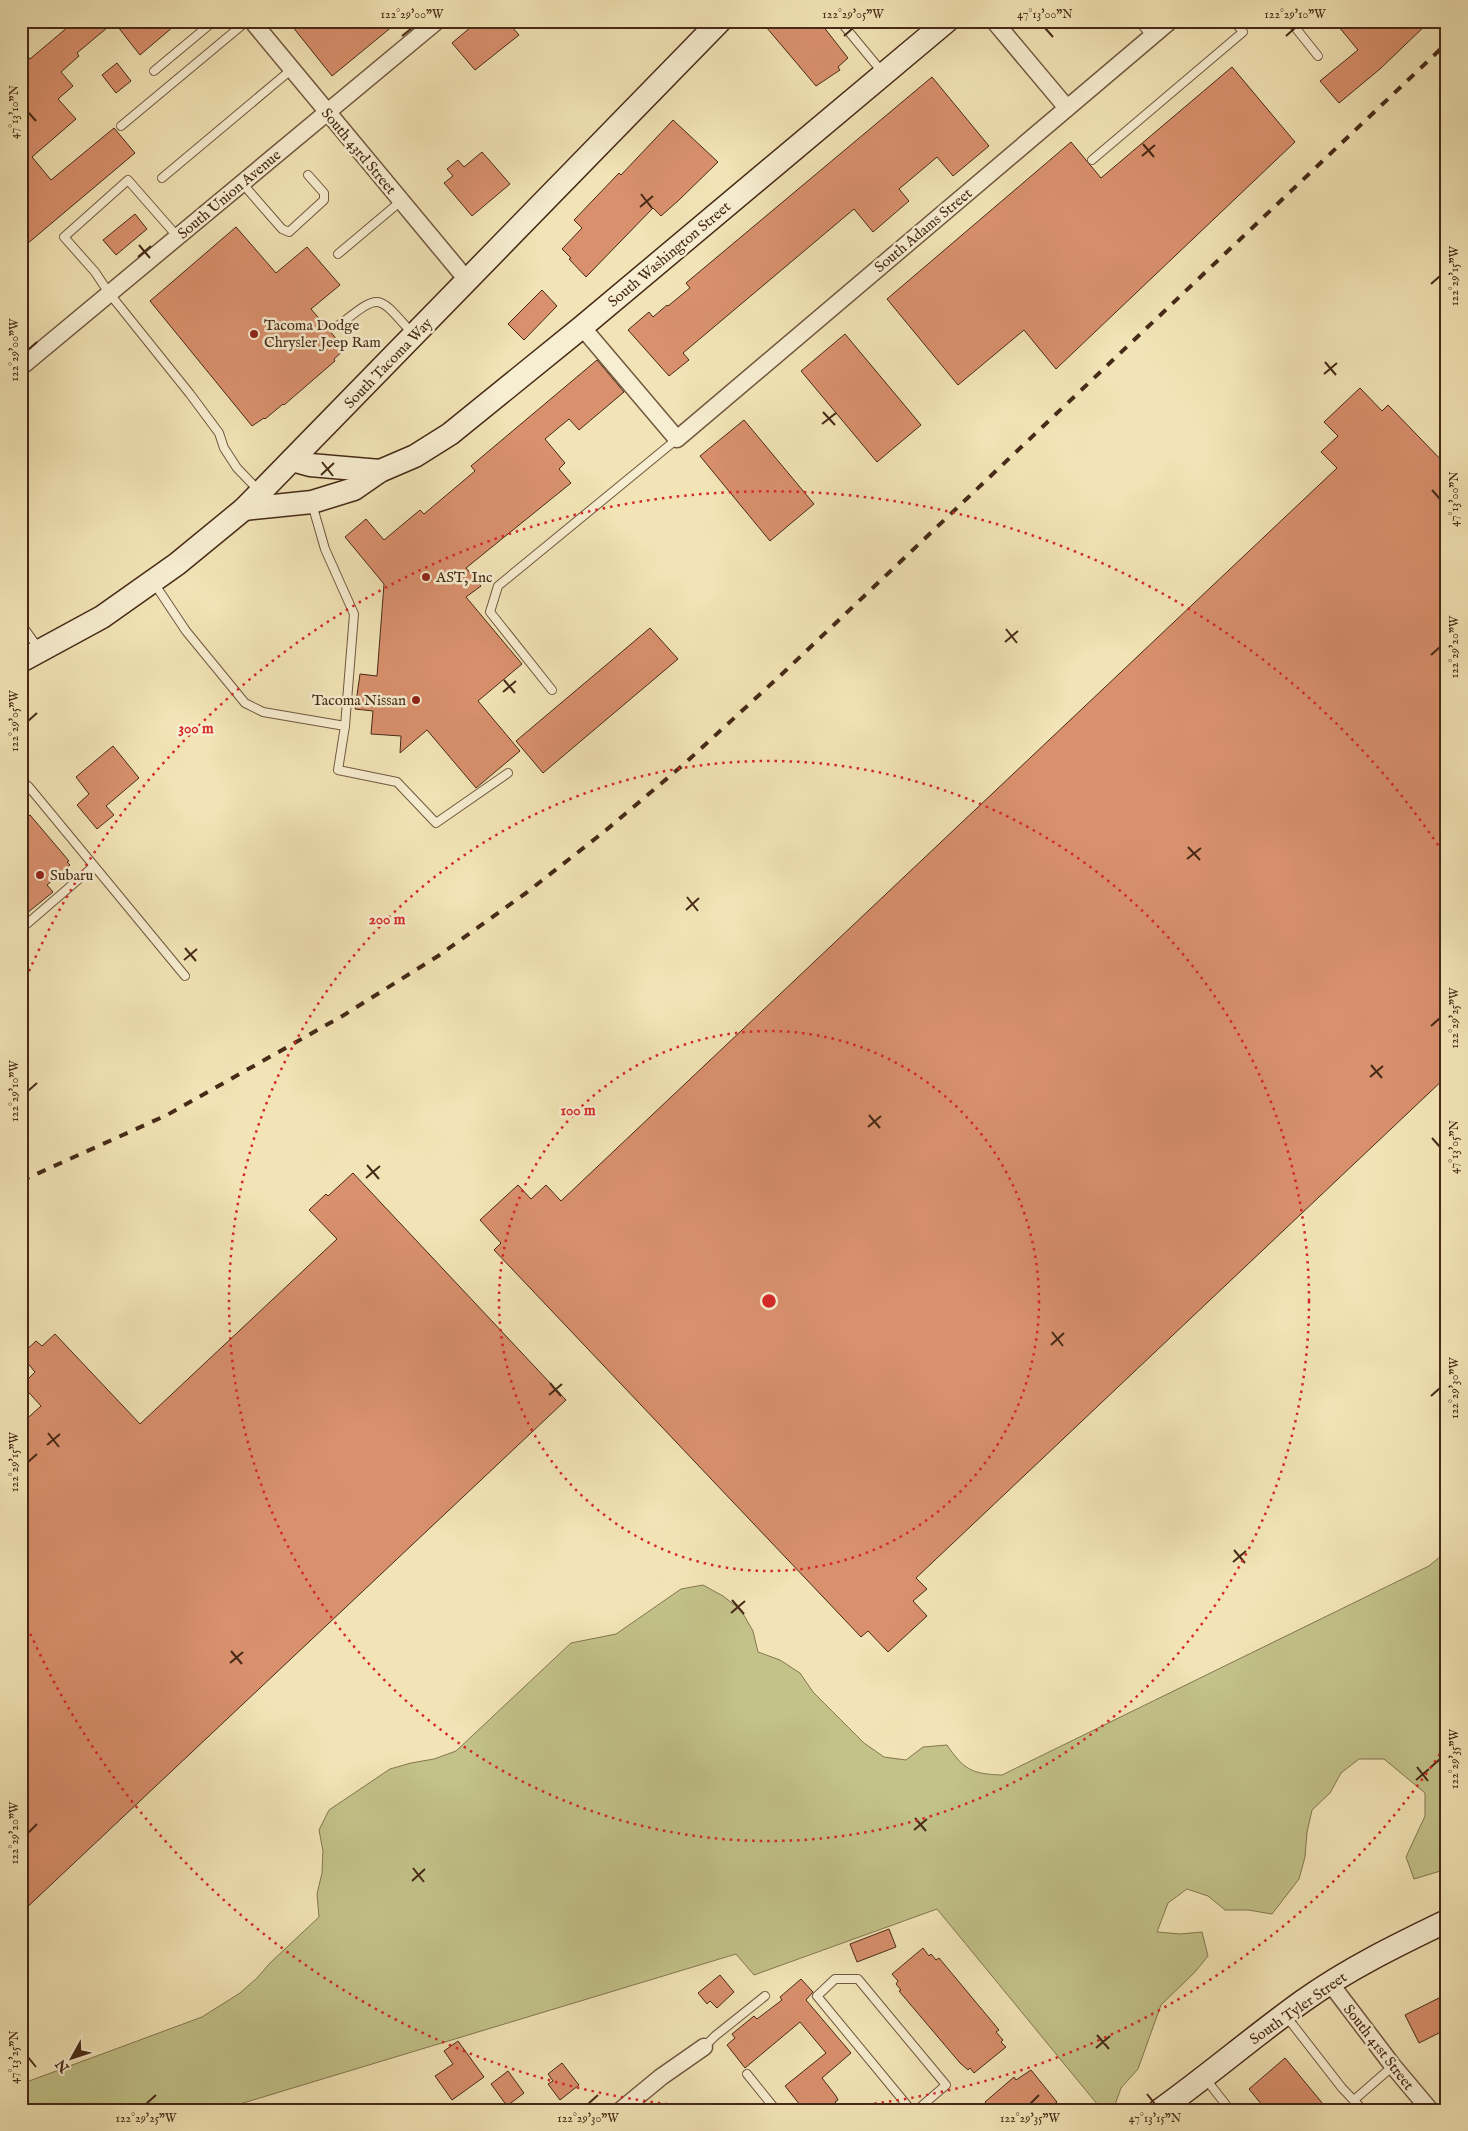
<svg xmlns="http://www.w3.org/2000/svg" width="1468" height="2131" font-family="'IM FELL English',serif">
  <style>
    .green { fill: #c2c289; stroke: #847650 }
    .building { fill: #d9906d; stroke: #462a17 }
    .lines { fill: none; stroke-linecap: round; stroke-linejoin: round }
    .lane-casing { stroke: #71583f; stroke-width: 10 }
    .street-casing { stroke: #71583f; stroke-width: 19 }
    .secondary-casing { stroke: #462a17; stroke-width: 25 }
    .lane { stroke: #f7edd0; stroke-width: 8 }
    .street { stroke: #f7edd0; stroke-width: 16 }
    .secondary { stroke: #f7edd0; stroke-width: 22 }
    .rail { stroke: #462a17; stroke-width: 4; stroke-dasharray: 9 9; stroke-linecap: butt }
    .ticks { fill: none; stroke: #462a17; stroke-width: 2 }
    .ring { fill: none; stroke: #d62828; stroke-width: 2.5; stroke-dasharray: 2.5 5 }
    .poi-dot { fill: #8f2418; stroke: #f7edd0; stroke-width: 2 }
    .labels { text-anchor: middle; stroke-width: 5; stroke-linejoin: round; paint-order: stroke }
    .street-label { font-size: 15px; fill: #462a17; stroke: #f7edd0 }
    .poi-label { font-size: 15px; fill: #462a17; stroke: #f7edd0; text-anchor: start }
    .centre { fill: #d62828; stroke: #f7edd0; stroke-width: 2.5 }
    .ring-label { font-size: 15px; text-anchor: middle; font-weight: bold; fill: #d62828; stroke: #f7edd0; stroke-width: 5; stroke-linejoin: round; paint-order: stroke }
    .neatline { fill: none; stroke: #462a17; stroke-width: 2 }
    .ticks-label { font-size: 12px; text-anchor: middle; fill: #462a17 }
  </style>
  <rect width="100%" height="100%" fill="#f2e4b6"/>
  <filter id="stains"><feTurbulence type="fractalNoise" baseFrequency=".004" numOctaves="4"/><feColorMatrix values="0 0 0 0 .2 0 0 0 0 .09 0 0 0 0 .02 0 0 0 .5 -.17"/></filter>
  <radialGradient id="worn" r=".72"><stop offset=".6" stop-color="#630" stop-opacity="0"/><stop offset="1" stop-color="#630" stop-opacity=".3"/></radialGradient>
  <path class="green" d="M1447,1551V1869L1414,1879L1406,1857L1425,1816V1793L1384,1759H1359L1341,1773L1330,1793L1312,1810L1307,1832L1305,1857L1299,1879L1272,1914L1248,1910H1225L1208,1896L1187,1889L1168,1903L1157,1932L1180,1934L1202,1932L1208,1956L1194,1973L1161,2005L1138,2069L1121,2088L1113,2110H1102L937,1909L754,1975L736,1954L220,2110H21V2084L202,2017L240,1993L257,1978L270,1963L319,1917L317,1894L322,1873L323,1851L319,1830L329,1810L390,1769L411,1763L434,1759L456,1751L571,1643L616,1634L681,1589L703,1585L723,1596L741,1610L753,1631L758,1652L780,1660L800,1673L813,1692L864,1743L884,1757L906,1760L923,1747L947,1745C964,1770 972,1774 1002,1775L1429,1566Z"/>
  <g class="building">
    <path d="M75,21H180L140,55L114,22L77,53L79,56L61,72L73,86L58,99L76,119L32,157L51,180L114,128L135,153L21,249V48L30,59Z"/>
    <path d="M288,21H399L332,76Z"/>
    <path d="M478,21H507L519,35L475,70L452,43Z"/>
    <path d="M761,21H819L848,58L838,67L840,70L816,86Z"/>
    <path d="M1334,21H1430L1380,69L1339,103L1320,81L1358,50Z"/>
    <path d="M117,63L131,81L116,93L102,75Z"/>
    <path d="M1232,67L1295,142L1056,369L1024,330L958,385L887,299L1071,142L1101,178Z"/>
    <path d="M932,77L989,146L953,176L937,157L899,189L909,201L873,232L854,209L683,353L689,360L669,376L628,330L649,312L653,317L667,305L668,306L690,288L686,283Z"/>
    <path d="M673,120L718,162L679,200L661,216L653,208L586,277L569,259L571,258L562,249L582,228L574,220L619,173L621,175Z"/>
    <path d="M482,152L510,184L472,216L444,183L453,176L447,169L458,160L464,167Z"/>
    <path d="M135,214L147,229L116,255L103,240Z"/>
    <path d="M236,227L276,273L307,247L340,285L311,309L345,349L334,359L335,361L284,405L283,404L265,419L264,418L252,426L150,301Z"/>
    <path d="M542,290L557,306L524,340L508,324Z"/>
    <path d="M845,334L921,425L877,462L801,371Z"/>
    <path d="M597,360L624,392L579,430L569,419L545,439L565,463L559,469L571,483L466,568L481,586L466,597L522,664L478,701L520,751L476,788L427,730L400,753L401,736L371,734L373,711L355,709L360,674L377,676L384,584L345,537L366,519L384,540L420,510L424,514L475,471L471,466Z"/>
    <path d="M1360,388L1382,411L1388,405L1447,466V1076L916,1578L927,1589L913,1601L927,1616L888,1652L868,1631L861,1637L494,1250L501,1243L480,1220L518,1185L531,1199L546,1185L561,1201L1337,468L1321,452L1338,436L1324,422Z"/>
    <path d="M744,420L814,504L770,541L700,456Z"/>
    <path d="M650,628L678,659L543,773L516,741Z"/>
    <path d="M113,746L139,778L106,806L114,815L97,829L77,805L89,794L76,777Z"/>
    <path d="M30,815L69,861L67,862L70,865L47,885L53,892L21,918V822Z"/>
    <path d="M353,1173L566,1400L21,1913V1424L41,1406L22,1385L35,1372L21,1355L36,1341L42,1346L55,1334L140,1424L337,1239L309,1210L326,1194L328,1196Z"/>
    <path d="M889,1929L896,1947L857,1962L850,1944Z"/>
    <path d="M923,1948L929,1956L931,1954L936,1960L939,1958L999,2030L996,2032L1003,2040L1001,2042L1006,2047L974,2073L970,2068L968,2070L960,2063L899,1991L901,1990L896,1984L898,1981L892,1974Z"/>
    <path d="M720,1975L734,1992L717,2008L710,2001L707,2004L698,1993Z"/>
    <path d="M801,1979L813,1992L806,2000L851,2053L822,2078L836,2096L838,2100L835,2102L842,2110H804L785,2086L826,2053L800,2022L745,2068L727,2045L735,2038L732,2034L754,2016L757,2019L782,2000L780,1997Z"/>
    <path d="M1447,1994V2029L1419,2043L1405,2015Z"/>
    <path d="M458,2041L484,2077L452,2100L435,2076L453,2064L444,2051Z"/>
    <path d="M1285,2058L1328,2110H1266L1249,2089Z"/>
    <path d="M562,2063L579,2085L560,2100L548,2084L553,2081L548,2074Z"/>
    <path d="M1031,2070L1057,2102L1047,2110H991L985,2102L1014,2077L1016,2080Z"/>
    <path d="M508,2071L524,2093L507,2106L491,2084Z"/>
  </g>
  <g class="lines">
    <g class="lane-casing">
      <g id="lane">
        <path d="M840,21L883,73"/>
        <path d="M1139,21L1152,37"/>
        <path d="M1290,21L1318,56"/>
        <path d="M154,71L214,21"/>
        <path d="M121,126L247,21"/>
        <path d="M1092,160L1243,32L1234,21"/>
        <path d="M162,178L292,69"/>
        <path d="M242,183L282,229L289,232L324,200V193L308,175"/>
        <path d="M177,236L128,180L64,237L95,272L109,293L190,394L219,433L224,448L237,468L260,492"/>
        <path d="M338,254L401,201"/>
        <path d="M339,325C381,293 376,293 412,333"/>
        <path d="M312,504L325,549L354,614L345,726L338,770L397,782L436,823L508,773"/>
        <path d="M154,583L186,631L245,703L263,712L345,726"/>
        <path d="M21,624L39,649"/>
        <path d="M552,690L490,612L498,586L677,439"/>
        <path d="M21,780L29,787L185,976"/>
        <path d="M21,929L94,866"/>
        <path d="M1286,2016L1342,2088L1363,2110"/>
        <path d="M704,2047L715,2036L765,1996"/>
        <path d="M747,2074L776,2110"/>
        <path d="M1205,2078L1230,2110"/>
        <path d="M1354,2100L1393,2066"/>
        <path d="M911,2110L817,1996L835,1979H858L946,2085L917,2110"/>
      </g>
    </g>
    <g class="street-casing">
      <g id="street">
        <path d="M252,21L467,280"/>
        <path d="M994,21L1067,108"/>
        <path d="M582,327L677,439L1170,21"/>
        <path d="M21,367L437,21"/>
        <path d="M1330,1983L1393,2066L1430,2110"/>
        <path d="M621,2110L661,2077L704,2047"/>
      </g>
    </g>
    <g class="secondary-casing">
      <g id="secondary">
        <path d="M292,460L310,465L380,471"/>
        <path d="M244,509L312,502L354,489L380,471L415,456L450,434L582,327L947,21"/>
        <path d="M21,661L102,617L177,564L244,509L720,21"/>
        <path d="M1160,2110C1209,2075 1254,2036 1303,2001C1348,1969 1397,1945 1447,1921"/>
      </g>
    </g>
    <use href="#lane" class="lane"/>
    <use href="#street" class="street"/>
    <use href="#secondary" class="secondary"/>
    <path class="rail" d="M21,1181L167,1115L344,1015L438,956L526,893L605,831L683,765L782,674L1447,43"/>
  </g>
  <path class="ticks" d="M1045,28L1053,37M402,36L412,28M844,36L853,28M1286,36L1295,28M28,112L36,121M1143,144L1154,157M1142,156L1155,145M641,194L652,208M640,207L653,196M139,245L150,258M138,257L151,246M1431,284L1440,276M28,350L37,342M1325,362L1336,375M1324,374L1337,363M823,412L835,425M822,424L836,413M322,462L333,476M321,475L334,463M1432,490L1440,499M1006,629L1017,643M1005,642L1018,631M1431,655L1440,647M504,680L515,693M503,692L516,681M28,721L37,713M1188,847L1200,860M1187,859L1201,848M687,897L698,911M686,910L699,898M185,948L196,961M184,960L197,949M1431,1026L1440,1018M1371,1065L1382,1078M1370,1077L1383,1066M28,1091L37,1083M869,1115L880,1128M868,1127L881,1116M1432,1138L1440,1147M367,1165L379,1179M366,1178L380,1166M1052,1332L1063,1346M1051,1345L1064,1333M550,1383L561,1396M549,1395L562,1384M1431,1396L1440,1388M48,1433L59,1447M47,1445L60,1434M28,1462L37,1454M1234,1550L1245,1563M1233,1562L1246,1551M732,1600L744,1614M731,1613L745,1601M231,1651L242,1664M230,1663L243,1652M1417,1767L1428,1781M1431,1767L1440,1759M1416,1780L1429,1769M915,1818L926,1831M914,1830L927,1819M28,1833L37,1824M413,1868L424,1882M412,1881L425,1869M1097,2035L1109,2049M1096,2048L1110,2036M28,2057L36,2067M1147,2094L1155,2104M146,2104L156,2095M588,2104L598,2095M1030,2104L1039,2095"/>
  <g class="ring">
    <circle cx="769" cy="1301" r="270"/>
    <circle cx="769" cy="1301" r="540"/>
    <path d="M1444 1748A810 810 0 0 1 818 2109M720 2109A810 810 0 0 1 23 1617M23 985A810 810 0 0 1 1444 854"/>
  </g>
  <g class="poi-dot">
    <circle cx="254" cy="334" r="5"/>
    <circle cx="426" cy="577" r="5"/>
    <circle cx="416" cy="700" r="5"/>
    <circle cx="40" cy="875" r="5"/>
  </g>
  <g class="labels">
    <g class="street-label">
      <text transform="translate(359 151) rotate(50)" y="5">South 43rd Street</text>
      <text transform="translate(229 194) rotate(-40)" y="5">South Union Avenue</text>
      <text transform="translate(923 230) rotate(-40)" y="5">South Adams Street</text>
      <text transform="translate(669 254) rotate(-40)" y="5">South Washington Street</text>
      <text transform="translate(388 363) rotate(-46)" y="5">South Tacoma Way</text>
      <text transform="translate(1298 2008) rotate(-35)" y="5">South Tyler Street</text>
      <text transform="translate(1379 2047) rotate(52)" y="5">South 41st Street</text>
    </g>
    <g class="poi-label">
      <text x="264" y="330">Tacoma Dodge<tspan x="264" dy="17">Chrysler Jeep Ram</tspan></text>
      <text x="436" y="582">AST, Inc</text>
      <text x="406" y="705" text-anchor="end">Tacoma Nissan</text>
      <text x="50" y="880">Subaru</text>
    </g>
  </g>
  <circle cx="769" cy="1301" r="8" class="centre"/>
  <g class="ring-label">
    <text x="196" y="733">300 m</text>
    <text x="387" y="924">200 m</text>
    <text x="578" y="1115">100 m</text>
  </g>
  <rect width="1468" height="2131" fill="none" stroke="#f2e4b6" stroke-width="55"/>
  <g transform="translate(72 2058) rotate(230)" stroke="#f7edd0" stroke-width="4" paint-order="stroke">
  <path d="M0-4L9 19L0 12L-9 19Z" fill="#462a17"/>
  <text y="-8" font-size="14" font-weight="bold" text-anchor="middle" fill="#462a17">N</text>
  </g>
  <rect x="28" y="28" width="1412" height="2076" class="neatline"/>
  <g class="ticks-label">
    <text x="412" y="18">122°29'00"W</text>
    <text x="853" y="18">122°29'05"W</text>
    <text x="1045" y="18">47°13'00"N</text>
    <text x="1295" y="18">122°29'10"W</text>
    <text transform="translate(14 112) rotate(-90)" y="4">47°13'10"N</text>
    <text transform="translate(1454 276) rotate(-90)" y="4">122°29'15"W</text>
    <text transform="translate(14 350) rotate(-90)" y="4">122°29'00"W</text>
    <text transform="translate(1454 499) rotate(-90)" y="4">47°13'00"N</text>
    <text transform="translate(1454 647) rotate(-90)" y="4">122°29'20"W</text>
    <text transform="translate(14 721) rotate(-90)" y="4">122°29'05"W</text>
    <text transform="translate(1454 1018) rotate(-90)" y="4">122°29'25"W</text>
    <text transform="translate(14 1091) rotate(-90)" y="4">122°29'10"W</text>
    <text transform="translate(1454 1147) rotate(-90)" y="4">47°13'05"N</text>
    <text transform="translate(1454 1388) rotate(-90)" y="4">122°29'30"W</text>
    <text transform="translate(14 1462) rotate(-90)" y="4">122°29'15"W</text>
    <text transform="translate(1454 1759) rotate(-90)" y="4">122°29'35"W</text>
    <text transform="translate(14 1833) rotate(-90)" y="4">122°29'20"W</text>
    <text transform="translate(14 2057) rotate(-90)" y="4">47°13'25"N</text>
    <text x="146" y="2122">122°29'25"W</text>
    <text x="588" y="2122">122°29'30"W</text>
    <text x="1030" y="2122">122°29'35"W</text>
    <text x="1155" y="2122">47°13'15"N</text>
  </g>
  <rect width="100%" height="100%" filter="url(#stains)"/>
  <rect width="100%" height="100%" fill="url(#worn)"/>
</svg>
